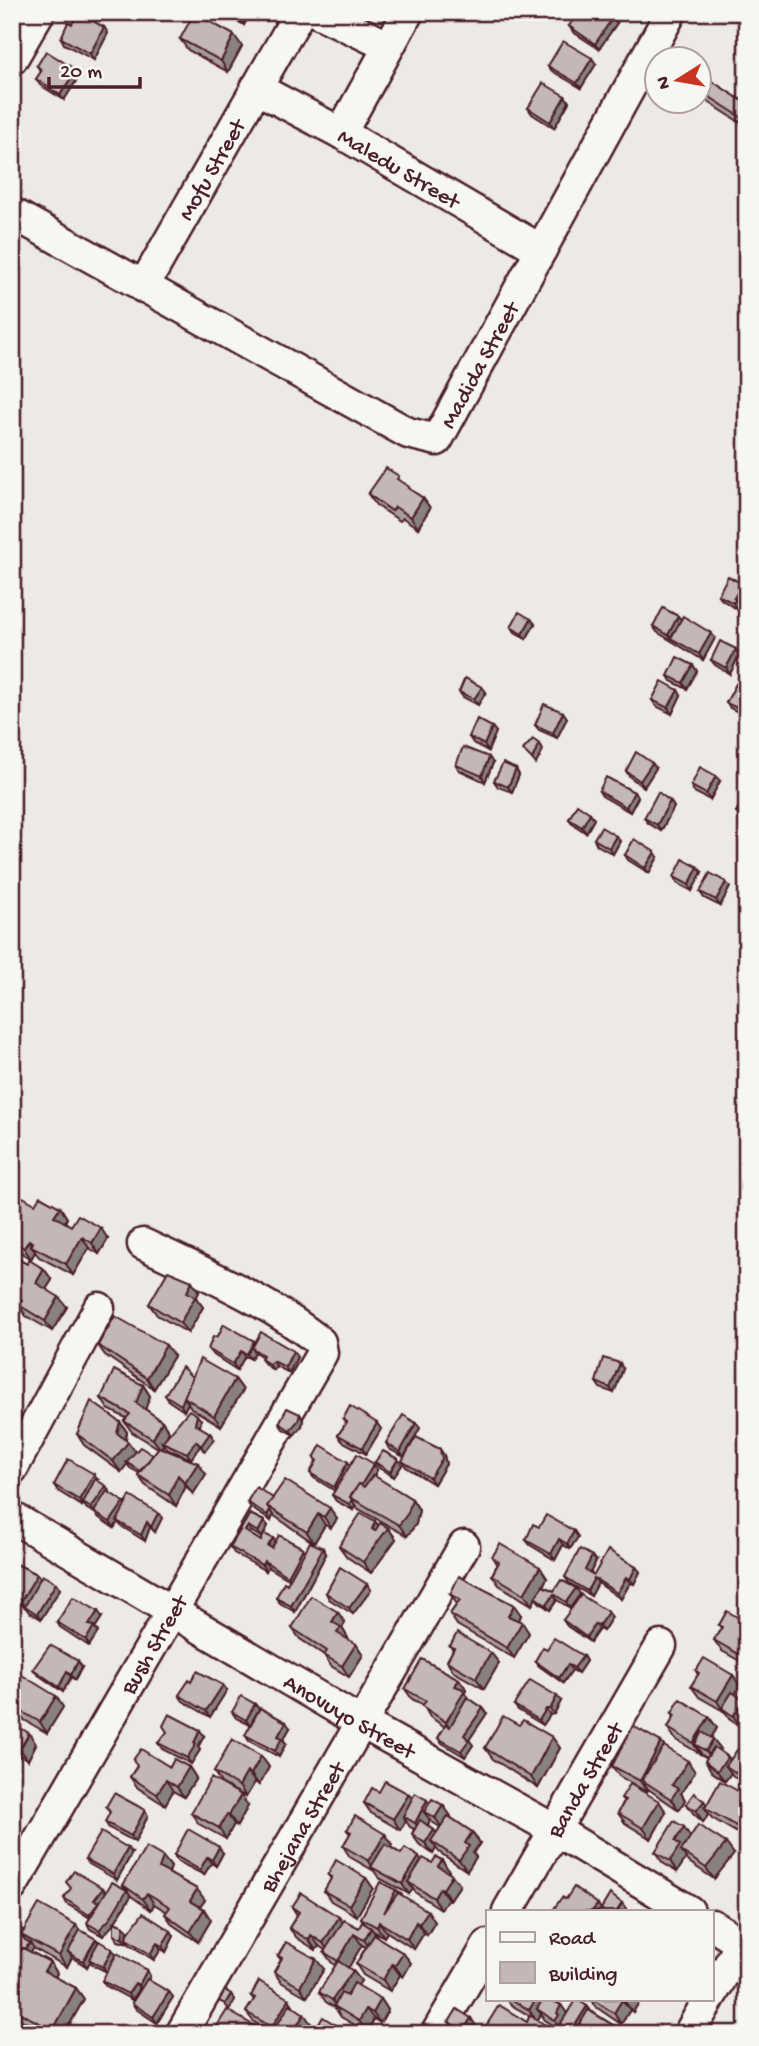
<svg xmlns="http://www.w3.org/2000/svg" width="759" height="2046" font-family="'Gochi Hand',sans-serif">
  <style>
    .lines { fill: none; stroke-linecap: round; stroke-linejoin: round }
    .street-casing { stroke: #4a1f2b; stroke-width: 35 }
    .street { stroke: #f6f6f2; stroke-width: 30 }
    .wall { fill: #a99d9d; stroke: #4a1f2b; stroke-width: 2; fill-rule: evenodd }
    .shaded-wall { fill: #898080; stroke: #4a1f2b; stroke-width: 2 }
    .building { fill: #c4b7b7; stroke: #4a1f2b; stroke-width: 2 }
    .labels { text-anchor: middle; stroke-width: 5; stroke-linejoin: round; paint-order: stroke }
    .street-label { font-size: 23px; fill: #4a1f2b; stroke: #f6f6f2 }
  </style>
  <rect width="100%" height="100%" fill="#ece9e6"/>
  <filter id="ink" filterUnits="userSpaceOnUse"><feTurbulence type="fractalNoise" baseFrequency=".0143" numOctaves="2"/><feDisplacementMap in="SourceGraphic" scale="14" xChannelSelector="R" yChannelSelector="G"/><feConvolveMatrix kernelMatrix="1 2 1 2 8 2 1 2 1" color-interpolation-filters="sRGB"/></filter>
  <g filter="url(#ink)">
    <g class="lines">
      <g class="street-casing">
        <g id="street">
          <path d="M317,12L388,46"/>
          <path d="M12,59L39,12"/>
          <path id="s1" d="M256,88L341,133L541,250"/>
          <path d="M341,133L408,12"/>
          <path id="s2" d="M12,213L408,433L437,440L671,12"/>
          <path id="s3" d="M143,287L300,12"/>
          <path d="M12,1469L99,1308"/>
          <path id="s4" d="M12,1517L362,1723L555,1830L689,1911"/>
          <path id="s5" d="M12,1886L322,1353L320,1342C271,1302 200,1271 143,1244"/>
          <path id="s6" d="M508,1911L661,1646"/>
          <path d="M712,1925L747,1947"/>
          <path d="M712,1994L747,1934"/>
          <path d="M12,2029L20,2034"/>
          <path id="s7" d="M181,2034L464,1546"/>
          <path d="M436,2034L488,1945"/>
          <path d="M689,2034L709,1999"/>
        </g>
      </g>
      <use href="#street" class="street"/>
    </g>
    <g class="wall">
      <path d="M220,12H251L244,25Z"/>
      <path d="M617,23L599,49L573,32L569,26Z"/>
      <path d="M104,27L108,33L94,60L64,44L61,38Z"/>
      <path d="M180,39L242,46L228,72L188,50Z"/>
      <path d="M596,64L581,88L552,71L548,66Z"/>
      <path d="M37,66L80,75L64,100L40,85L36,79L41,72Z"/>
      <path d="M699,73L741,100L747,91V127L699,96Z"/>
      <path d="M565,96L569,102L554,128L532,114L528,108Z"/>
      <path d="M404,483L412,491L423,498L430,508L418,528L403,518L400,521L376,505L368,494Z"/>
      <path d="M747,578V611L742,608L739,605L737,609L722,600L718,595L743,584Z"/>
      <path d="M678,616L681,620L711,633L715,638L703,660L657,632L653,626Z"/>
      <path d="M531,619L535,624L526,639L515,632L511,627Z"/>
      <path d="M739,655L730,674L715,665L711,660Z"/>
      <path d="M693,665L697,671L687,689L671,681L668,676Z"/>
      <path d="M736,684L746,716L730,708L726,703Z"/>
      <path d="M482,687L486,692L478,705L463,697L459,692Z"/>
      <path d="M681,695L672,714L656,706L652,700Z"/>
      <path d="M563,712L567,718L557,738L539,730L535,725Z"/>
      <path d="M492,727L496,732L488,751L473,743L469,737Z"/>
      <path d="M493,763L485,782L459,770L456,765Z"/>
      <path d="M652,763L656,768L644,787L630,777L626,771Z"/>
      <path d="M516,769L519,775L512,792L498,787L494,781Z"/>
      <path d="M720,781L710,800L694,792L691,786Z"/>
      <path d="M599,791L638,797L630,812L602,796Z"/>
      <path d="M747,794V821L740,818L736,812Z"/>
      <path d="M670,801L674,807L661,831L648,823L644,818Z"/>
      <path d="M590,813L594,819L586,833L573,824L569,819Z"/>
      <path d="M616,836L620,841L613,854L597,845L594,839Z"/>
      <path d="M625,855L658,857L649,873L628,860Z"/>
      <path d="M702,872L692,891L677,883L674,877Z"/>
      <path d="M730,887L720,906L704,898L700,892Z"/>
      <path d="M35,1204L60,1207L67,1218L65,1222L71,1226L108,1239L99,1254L89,1248L73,1275L39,1257L35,1252L31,1259L12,1247V1214Z"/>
      <path d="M12,1256L27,1264L44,1269L52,1280L46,1289L67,1307L52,1331L26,1316L19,1305V1304L12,1299Z"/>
      <path d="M199,1292L196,1298L203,1307L188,1333L157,1315L149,1304Z"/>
      <path d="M255,1343L297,1357L289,1373L276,1366L273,1370L265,1364L261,1359L262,1357L255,1352L251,1359L245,1356L237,1370L212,1354L208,1349Z"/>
      <path d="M98,1345L174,1356L154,1389L105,1355Z"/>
      <path d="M623,1369L614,1393L600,1388L596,1382Z"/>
      <path d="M192,1377L235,1379L243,1390L221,1426L191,1408L188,1403L184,1411L169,1401L165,1395Z"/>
      <path d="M143,1385L150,1396L145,1409L162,1421L169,1431L167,1435L201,1420L200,1427L210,1433L214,1439L205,1451L200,1446L191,1459L166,1448L163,1444L162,1448L206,1474L193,1494L186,1486L176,1506L145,1485L138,1475L139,1473L130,1468L127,1464L121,1472L84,1445L77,1434L120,1422L127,1432L126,1440L136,1452L153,1455L158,1448L132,1432L124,1421L126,1418L108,1409L101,1398Z"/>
      <path d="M300,1414L303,1420L302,1426L294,1435L283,1429L279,1423Z"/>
      <path d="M343,1419L381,1429L366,1454L342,1441L338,1435L346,1423Z"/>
      <path d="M416,1423L420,1428L404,1457L389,1449L386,1443Z"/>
      <path d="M444,1455L446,1464L434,1484L406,1467L402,1461Z"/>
      <path d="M314,1458L377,1470L374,1476L412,1499L419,1510L416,1524L407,1536L357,1508L355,1505L353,1510L336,1501L332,1495L335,1491L314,1478L310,1473L316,1462Z"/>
      <path d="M375,1462L402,1465L394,1477L379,1468Z"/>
      <path d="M98,1480L97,1481L106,1486L110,1492V1493L126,1504L158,1513L162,1518L155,1532L150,1527L145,1541L121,1526L118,1522L114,1528L98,1517L95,1513L87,1509L83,1504L82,1506L58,1491L54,1485Z"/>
      <path d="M273,1498L337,1519L331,1528L325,1525L314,1543L273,1515L271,1521L251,1508L247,1502Z"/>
      <path d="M250,1514L264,1521L268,1526L262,1538L251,1531L250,1534L261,1541L275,1542L305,1552L326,1554L295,1612L280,1603L276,1598L290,1580L268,1567L266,1571L234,1553L230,1547Z"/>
      <path d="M375,1521L378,1526L388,1528L396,1539L371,1573L347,1557L339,1546Z"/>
      <path d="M574,1531L578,1537L570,1549L563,1545L555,1560L530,1545L526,1540Z"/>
      <path d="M492,1557L547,1578L543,1586L554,1591L580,1594L570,1608L557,1600L550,1610L539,1602L536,1598L532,1605L499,1585L492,1575L497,1565Z"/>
      <path d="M596,1561L590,1573L594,1575L636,1567L640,1572L634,1584L630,1583L621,1599L598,1583L591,1596L569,1583L565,1577Z"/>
      <path d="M12,1562L37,1574L40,1578L60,1589L41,1619L29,1612L25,1607L12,1600Z"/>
      <path d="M367,1584L371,1590L353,1614L329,1599L326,1593Z"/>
      <path d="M450,1594L521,1615L519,1621L529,1633L514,1658L457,1625L450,1614L457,1604Z"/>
      <path d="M608,1612L612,1617L603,1631L599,1629L590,1642L567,1626L563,1620Z"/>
      <path d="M102,1617L95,1628L98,1632L89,1646L60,1627L57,1622Z"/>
      <path d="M345,1623L342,1628L348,1638L347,1639L356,1644L363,1655L349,1677L331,1666L324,1655L300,1639L292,1628Z"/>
      <path d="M747,1623V1676L741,1670L745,1664L722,1651L714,1640L721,1628L719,1625Z"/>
      <path d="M450,1646L491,1653L499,1663L484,1689L454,1672L447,1661L453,1650Z"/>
      <path d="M547,1649L583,1656L586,1661L578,1673L572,1670L563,1683L539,1666L535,1661Z"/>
      <path d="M82,1667L75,1680L71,1677L63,1692L37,1674L33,1669Z"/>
      <path d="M12,1669L63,1707L47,1733L12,1713Z"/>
      <path d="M696,1671L740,1686L735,1694L741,1727L729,1719L725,1712L699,1697L691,1686L698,1675Z"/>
      <path d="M459,1679L467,1690L465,1693L470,1699L483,1708L487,1713L469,1740L473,1745L465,1757L442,1743L438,1738L445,1727L430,1717L423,1705L412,1699L405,1689Z"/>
      <path d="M191,1682L227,1690L210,1717L183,1701L179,1695Z"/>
      <path d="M561,1701L554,1714L550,1715L543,1725L518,1710L514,1705Z"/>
      <path d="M255,1704L259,1709L250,1725L236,1718L232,1712Z"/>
      <path d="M672,1713L709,1717L717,1728L711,1737L721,1749L720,1751L728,1757L730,1760L747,1742V1785L734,1777L731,1773L725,1781L712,1772L705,1761L707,1758L675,1739L668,1728L674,1717Z"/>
      <path d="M12,1716L21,1727V1728L36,1744L28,1760L20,1755L12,1768Z"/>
      <path d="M519,1725L552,1737L560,1748L538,1788L493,1759L485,1748Z"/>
      <path d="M290,1728L283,1740L286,1743L279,1757L249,1741L245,1735Z"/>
      <path d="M204,1736L198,1747L200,1750L191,1764L162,1749L158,1743Z"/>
      <path d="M664,1746L695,1772L681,1793L685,1800L679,1810L648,1789L647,1792L619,1776L612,1766Z"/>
      <path d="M261,1756L269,1767L259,1785L255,1782L246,1797L221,1783L214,1772Z"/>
      <path d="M137,1766L189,1767L196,1778L184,1797L173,1791L165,1805L138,1788L130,1777Z"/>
      <path d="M379,1792L409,1794L412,1799L443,1805L450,1817L472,1832L480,1843L473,1853L476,1857L467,1871L439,1852L436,1848L433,1854L419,1844L412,1834L414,1829L410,1827L406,1821L400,1830L371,1813L364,1803ZM430,1820L432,1822L440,1827L437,1833L428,1825Z"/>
      <path d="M747,1796V1832L744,1837L712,1818L709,1814L703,1822L694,1814L686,1804L704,1801L707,1805Z"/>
      <path d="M621,1798L666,1812L651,1839L625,1823L618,1813L624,1801Z"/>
      <path d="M248,1806L237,1826L234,1824L226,1839L199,1824L191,1813Z"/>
      <path d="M106,1807L145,1810L148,1816L135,1842L109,1828L105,1822L110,1813Z"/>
      <path d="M684,1827L690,1837L734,1854L714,1879L689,1862L686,1858L677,1872L663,1863L655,1852Z"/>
      <path d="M347,1830L385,1834L392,1844L391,1847L401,1854L419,1857L421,1861L432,1863L442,1860L449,1871L448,1872L460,1885L450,1900L448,1899L441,1909L416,1893L413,1889L409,1894L379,1878L374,1871L350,1857L343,1846L350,1834Z"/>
      <path d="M132,1853L117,1880L89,1864L85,1859Z"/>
      <path d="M223,1853L216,1866L211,1863L204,1875L177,1861L174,1855Z"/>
      <path d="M163,1857L171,1867L169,1873L205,1900L200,1907L211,1920L198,1942L173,1925L165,1914L167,1912L154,1904L151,1910L131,1896L115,1922L128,1931L127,1935L171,1931L174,1936L166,1952L161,1949L154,1960L129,1944L127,1940L126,1943L118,1941L114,1935V1923L103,1936L90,1929L87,1923L90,1918L67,1904L64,1898L103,1888L106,1893L127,1890L123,1885Z"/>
      <path d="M328,1875L366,1878L373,1888L357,1916L331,1901L324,1891L331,1879Z"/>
      <path d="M396,1890L435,1922L427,1935L424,1933L414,1949L387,1932L384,1937L373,1931L377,1937L403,1953L411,1963L403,1977L400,1975L390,1991L363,1975L356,1964L366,1947L362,1945L348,1968L353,1971L361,1981L357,1986L381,1999L388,2010L380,2023L374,2019L367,2032L341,2017L335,2008L326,2002L319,1992L336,1966L332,1963L324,1952L325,1950L319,1946L316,1950L297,1938L289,1928L297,1915L292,1907L339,1917L342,1922L359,1928L366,1925L361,1918Z"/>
      <path d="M12,1924L24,1931L80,1930L96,1939L99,1942L116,1954L147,1970L150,1976L148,1980L169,1992L173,1997L157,2023L136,2009L132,2003L141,1989L139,1988L132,2000L106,1986L102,1981L107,1972L93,1965L90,1961L87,1967L72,1957L67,1967L33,1948L31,1952L50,1962L57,1973L55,1977L76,1988L84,1999L64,2034H47L12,2015V1966L21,1951L12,1946Z"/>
      <path d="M278,1956L324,1969L307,1997L281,1982L274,1972L281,1960Z"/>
      <path d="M251,1996L294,2007L312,2025L306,2034H273L254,2022L246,2012L254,2000Z"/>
      <path d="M507,1999H550L561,2005L567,2014L587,2006L591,2011L624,2032L626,2034H558L556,2031L558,2028L545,2020L541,2014L537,2020L550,2028L554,2034H485L483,2031L527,2022L530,2016L511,2005Z"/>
      <path d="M590,1999H641L633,2012L630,2010L621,2024L596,2007Z"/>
      <path d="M449,2022L478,2029L475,2034H458Z"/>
    </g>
    <g class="shaded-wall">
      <path d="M244,12H251L244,25L241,19Z"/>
      <path d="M613,17L617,23L599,49L595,44Z"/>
      <path d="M104,27L108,33L94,60L90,54Z"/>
      <path d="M234,35L242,46L228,72L221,61Z"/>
      <path d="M592,58L596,64L581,88L577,83Z"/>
      <path d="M76,70L80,75L64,100L60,95Z"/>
      <path d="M565,96L569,102L554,128L550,122Z"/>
      <path d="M423,498L430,508L418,528L411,517Z"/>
      <path d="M735,599L739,605L737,609L733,603Z"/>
      <path d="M678,616L682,621L671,638L668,635Z"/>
      <path d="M531,619L535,624L526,639L522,634Z"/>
      <path d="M711,633L715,638L703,660L699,654Z"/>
      <path d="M736,649L739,655L730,674L726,668Z"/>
      <path d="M693,665L697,671L687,689L683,683Z"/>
      <path d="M482,687L486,692L478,705L474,699Z"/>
      <path d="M678,690L681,695L672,714L668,708Z"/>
      <path d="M747,701V714L746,716L742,710Z"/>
      <path d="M563,712L567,718L557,738L553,733Z"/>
      <path d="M492,727L496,732L488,751L484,745Z"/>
      <path d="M539,744L543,750L536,764L532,759Z"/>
      <path d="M489,757L493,763L485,782L482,776Z"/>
      <path d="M652,763L656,768L644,787L640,781Z"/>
      <path d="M516,769L519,775L512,792L508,787Z"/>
      <path d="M716,776L720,781L710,800L706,794Z"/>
      <path d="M634,792L638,797L630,812L626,807Z"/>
      <path d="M670,801L674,807L661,831L657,825Z"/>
      <path d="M590,813L594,819L586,833L582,827Z"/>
      <path d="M616,836L620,841L613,854L609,848Z"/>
      <path d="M655,852L658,857L649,873L645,868Z"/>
      <path d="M698,867L702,872L692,891L689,885Z"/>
      <path d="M726,882L730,887L720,906L716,900Z"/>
      <path d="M60,1207L67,1218L62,1227L54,1216Z"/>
      <path d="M101,1228L108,1239L99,1254L92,1243Z"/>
      <path d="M82,1237L89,1248L73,1275L66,1264Z"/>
      <path d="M29,1240L35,1252L31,1259L24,1248Z"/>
      <path d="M44,1269L52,1280L43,1294L36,1283Z"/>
      <path d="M192,1281L199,1292L196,1298L203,1307L188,1333L180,1323L187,1292Z"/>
      <path d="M59,1297L67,1307L52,1331L45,1321Z"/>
      <path d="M254,1341L258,1347L252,1348L255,1352L251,1359L247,1354Z"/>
      <path d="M166,1345L174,1356L154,1389L147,1378Z"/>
      <path d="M241,1351L245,1356L237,1370L233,1364Z"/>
      <path d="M293,1351L297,1357L289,1373L285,1367Z"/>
      <path d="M273,1361L276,1366L273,1370L269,1364Z"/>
      <path d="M620,1363L623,1369L614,1393L610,1388Z"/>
      <path d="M235,1379L243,1390L221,1426L214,1416Z"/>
      <path d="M143,1385L150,1396L144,1413L136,1403Z"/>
      <path d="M184,1397L188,1403L184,1411L181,1405Z"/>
      <path d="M300,1414L303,1420L302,1426L294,1435L290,1430Z"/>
      <path d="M197,1415L201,1420L199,1430L195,1424Z"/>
      <path d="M162,1421L169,1431L164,1443L162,1442L163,1444L161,1450L153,1439Z"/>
      <path d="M120,1422L127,1432L124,1444L117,1433Z"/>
      <path d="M377,1423L381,1429L366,1454L362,1448Z"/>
      <path d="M416,1423L420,1428L404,1457L400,1452Z"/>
      <path d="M210,1433L214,1439L205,1451L201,1446Z"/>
      <path d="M196,1441L200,1446L191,1459L187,1453Z"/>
      <path d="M128,1442L136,1452L121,1472L113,1461Z"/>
      <path d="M440,1449L444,1455L446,1464L434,1484L430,1478Z"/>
      <path d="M398,1459L402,1465L394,1477L390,1472Z"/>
      <path d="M348,1462L352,1468L338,1493L334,1487Z"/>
      <path d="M198,1463L206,1474L193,1494L185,1483Z"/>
      <path d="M374,1464L377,1470L358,1502L352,1499Z"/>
      <path d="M94,1474L98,1480L82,1506L79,1500Z"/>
      <path d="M178,1475L186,1486L176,1506L169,1495Z"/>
      <path d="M106,1486L110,1492L95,1513L91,1508Z"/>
      <path d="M412,1499L419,1510L416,1524L407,1536L399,1525Z"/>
      <path d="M352,1500L355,1505L353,1510L349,1504Z"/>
      <path d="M124,1502L128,1507L114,1528L110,1522Z"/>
      <path d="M330,1508L337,1519L331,1528L324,1517Z"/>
      <path d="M270,1510L273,1515L271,1521L267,1515Z"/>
      <path d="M158,1513L162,1518L155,1532L151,1527Z"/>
      <path d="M318,1514L325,1525L314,1543L307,1532Z"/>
      <path d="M264,1521L268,1526L262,1538L258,1532Z"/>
      <path d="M375,1521L383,1532L388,1528L396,1539L371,1573L363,1562Z"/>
      <path d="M147,1522L150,1527L145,1541L141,1535Z"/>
      <path d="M248,1526L251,1531L249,1536L245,1531Z"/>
      <path d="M574,1531L578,1537L570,1549L567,1544Z"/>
      <path d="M273,1538L277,1544L272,1551L268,1546Z"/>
      <path d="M559,1539L563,1545L555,1560L551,1554Z"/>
      <path d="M303,1548L307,1554L292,1581L288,1576Z"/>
      <path d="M323,1548L326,1554L295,1612L291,1606Z"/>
      <path d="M592,1556L596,1561L589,1575L585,1570Z"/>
      <path d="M264,1561L268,1567L266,1571L262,1565Z"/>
      <path d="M540,1567L547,1578L532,1605L524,1594Z"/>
      <path d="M636,1567L640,1572L634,1584L630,1579Z"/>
      <path d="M37,1574L41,1579L25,1607L21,1601Z"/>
      <path d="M594,1578L598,1583L591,1596L587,1591Z"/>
      <path d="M626,1578L630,1583L621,1599L617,1593Z"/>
      <path d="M56,1583L60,1589L41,1619L37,1614Z"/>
      <path d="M367,1584L371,1590L353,1614L349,1608Z"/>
      <path d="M576,1588L580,1594L570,1608L566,1602Z"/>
      <path d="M554,1594L557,1600L550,1610L546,1605Z"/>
      <path d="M514,1605L521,1615L516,1627L508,1616Z"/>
      <path d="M98,1611L102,1617L95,1628L98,1632L89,1646L86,1640L89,1625Z"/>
      <path d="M338,1612L345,1623L342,1628L348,1638L344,1644L337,1633L332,1622Z"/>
      <path d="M608,1612L612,1617L603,1631L599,1625Z"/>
      <path d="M522,1622L529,1633L514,1658L507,1648Z"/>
      <path d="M595,1624L599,1629L590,1642L586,1637Z"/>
      <path d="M356,1644L363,1655L349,1677L342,1666Z"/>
      <path d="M747,1644V1665L740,1655Z"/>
      <path d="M491,1653L499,1663L484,1689L476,1678Z"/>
      <path d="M583,1656L586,1661L578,1673L574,1668Z"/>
      <path d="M78,1661L82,1667L75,1680L71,1675Z"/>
      <path d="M568,1664L572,1670L563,1683L559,1678Z"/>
      <path d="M67,1671L71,1677L63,1692L59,1687Z"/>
      <path d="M733,1675L740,1686L725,1711L722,1708L724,1712L717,1701Z"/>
      <path d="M459,1679L467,1690L465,1693L470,1700L453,1732L446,1722L455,1686Z"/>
      <path d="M223,1685L227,1690L210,1717L206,1711Z"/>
      <path d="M56,1696L63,1707L47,1733L40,1722Z"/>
      <path d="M557,1696L561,1701L554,1714L550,1709Z"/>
      <path d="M744,1700L747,1704V1718L741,1727L733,1716Z"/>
      <path d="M255,1704L259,1709L250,1725L246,1720Z"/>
      <path d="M483,1708L487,1713L469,1740L473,1745L465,1757L461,1751L464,1735Z"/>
      <path d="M546,1709L550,1715L543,1725L539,1720Z"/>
      <path d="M14,1716L21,1727L18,1733L12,1725V1719Z"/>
      <path d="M709,1717L717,1728L704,1749L695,1744L701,1753L700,1754L693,1743Z"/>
      <path d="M286,1722L290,1728L283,1740L286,1743L279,1757L275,1751L278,1736Z"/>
      <path d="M200,1730L204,1736L198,1747L200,1750L191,1764L187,1758Z"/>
      <path d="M29,1733L36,1744L28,1760L20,1749Z"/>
      <path d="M552,1737L560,1748L538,1788L531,1777Z"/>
      <path d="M713,1739L721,1749L714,1761L706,1751Z"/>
      <path d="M661,1742L669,1753L642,1780L648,1789L647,1792L640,1781Z"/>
      <path d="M12,1744L20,1755L12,1768Z"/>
      <path d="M261,1756L269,1767L259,1785L251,1774Z"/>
      <path d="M728,1757L735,1768L726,1766L731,1773L725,1781L717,1771Z"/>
      <path d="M688,1761L695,1772L681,1793L685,1800L679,1810L671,1799L672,1785Z"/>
      <path d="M189,1767L196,1778L184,1797L177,1787Z"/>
      <path d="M247,1772L255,1782L246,1797L239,1786Z"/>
      <path d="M166,1780L173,1791L165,1805L157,1794Z"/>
      <path d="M409,1794L416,1805L403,1816L406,1821L400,1830L393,1819Z"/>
      <path d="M241,1795L248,1806L237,1826L229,1815Z"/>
      <path d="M427,1800L435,1811L424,1812L430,1820L423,1834L415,1823Z"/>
      <path d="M659,1801L666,1812L651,1839L643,1828Z"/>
      <path d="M704,1801L711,1811L705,1808L709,1814L703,1822L696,1811Z"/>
      <path d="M443,1805L451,1816L443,1829L435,1818Z"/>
      <path d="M145,1810L148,1816L135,1842L131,1836Z"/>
      <path d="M744,1813L747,1817V1832L744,1837L736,1826Z"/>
      <path d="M227,1814L234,1824L226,1839L219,1828Z"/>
      <path d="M684,1827L691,1838L681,1851L686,1858L677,1872L670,1861L675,1841Z"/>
      <path d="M434,1830L442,1840L431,1841L436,1848L433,1854L425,1843Z"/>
      <path d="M472,1832L480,1843L473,1853L476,1857L467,1871L459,1860L465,1843Z"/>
      <path d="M385,1834L392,1844L377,1870L373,1868L369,1861Z"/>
      <path d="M726,1843L734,1854L714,1879L706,1868Z"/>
      <path d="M219,1847L223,1853L216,1866L212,1860Z"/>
      <path d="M128,1848L132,1853L117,1880L113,1874Z"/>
      <path d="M163,1857L171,1867L166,1878L159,1868Z"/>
      <path d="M207,1857L211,1863L204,1875L200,1870Z"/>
      <path d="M419,1857L426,1868L408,1882L413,1889L409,1894L402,1884Z"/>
      <path d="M442,1860L449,1871L446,1876L438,1866Z"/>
      <path d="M452,1875L460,1885L450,1900L443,1889Z"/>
      <path d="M366,1878L373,1888L357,1916L349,1905Z"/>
      <path d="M103,1888L107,1894L93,1920L89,1915L94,1900Z"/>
      <path d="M440,1888L448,1899L441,1909L434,1898Z"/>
      <path d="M197,1889L205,1900L197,1911L190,1901Z"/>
      <path d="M127,1890L131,1896L113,1925L103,1936L99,1930Z"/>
      <path d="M147,1893L154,1904L151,1910L143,1899Z"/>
      <path d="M622,1903L628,1911H617Z"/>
      <path d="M598,1904L602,1911H592Z"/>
      <path d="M204,1909L211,1920L198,1942L190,1932Z"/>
      <path d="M428,1911L435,1922L427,1935L419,1924Z"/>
      <path d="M339,1917L346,1927L330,1953L323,1943Z"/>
      <path d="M379,1922L387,1932L384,1937L377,1927Z"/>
      <path d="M416,1922L424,1933L414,1949L407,1939Z"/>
      <path d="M76,1925L84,1936L68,1952L72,1957L67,1967L59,1956Z"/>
      <path d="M124,1926L128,1931L126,1943L122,1938Z"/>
      <path d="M371,1928L379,1939L372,1951L364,1940Z"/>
      <path d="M171,1931L174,1936L166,1952L162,1946Z"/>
      <path d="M354,1934L362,1945L346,1972L338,1961Z"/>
      <path d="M311,1935L319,1946L316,1950L309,1940Z"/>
      <path d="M96,1939L100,1944L87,1967L83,1961Z"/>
      <path d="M30,1943L34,1948L28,1956L24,1950Z"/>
      <path d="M157,1943L161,1949L154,1960L150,1954Z"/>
      <path d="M112,1949L116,1954L107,1972L103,1967Z"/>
      <path d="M403,1953L411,1963L403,1977L395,1966Z"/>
      <path d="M316,1959L324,1969L307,1997L300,1987Z"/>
      <path d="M50,1962L57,1973L52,1982L44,1971Z"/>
      <path d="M392,1964L400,1975L390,1991L383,1980Z"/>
      <path d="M147,1970L150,1976L142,1990L139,1985Z"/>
      <path d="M353,1971L361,1981L340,2010L338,2009L332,2000Z"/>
      <path d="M135,1983L139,1988L132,2000L128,1994Z"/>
      <path d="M76,1988L84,1999L64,2034H55L53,2030Z"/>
      <path d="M169,1992L173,1997L157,2023L153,2017Z"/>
      <path d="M231,1994L235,2000L229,2010L225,2004Z"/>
      <path d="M289,1999L296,2010L277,2034L272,2027Z"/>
      <path d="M381,1999L388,2010L380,2023L373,2013Z"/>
      <path d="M536,1999H550L537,2009L541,2014L537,2021L529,2010Z"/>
      <path d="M627,1999H641L633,2012L625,2002Z"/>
      <path d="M622,2000L630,2010L621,2024L614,2013Z"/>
      <path d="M561,2005L569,2016L563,2032L555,2021L557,2013Z"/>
      <path d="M587,2006L594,2016L584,2034H572L571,2032Z"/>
      <path d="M366,2009L374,2019L367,2032L359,2021Z"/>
      <path d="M304,2014L312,2025L306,2034H292Z"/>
      <path d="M471,2018L478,2029L475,2034H465L463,2031Z"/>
      <path d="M550,2028L554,2034H546Z"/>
    </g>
    <g class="building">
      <path d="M227,12H244L241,19Z"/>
      <path d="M578,12H605L613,17L595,44L569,26Z"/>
      <path d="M78,13L104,27L90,54L61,38L68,22L72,24Z"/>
      <path d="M194,13L234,35L221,61L180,39Z"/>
      <path d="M563,41L592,58L577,83L548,66Z"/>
      <path d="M46,51L76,70L60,95L36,79L42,70L37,66Z"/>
      <path d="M699,73L741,100L747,91V121L699,90Z"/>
      <path d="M543,83L565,96L550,122L528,108Z"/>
      <path d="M386,468L399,476L397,479L409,487L408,488L423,498L411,517L395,507L392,511L368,494Z"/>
      <path d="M728,576L743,584L734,598H736L733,603L718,595Z"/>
      <path d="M747,578V604L734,598Z"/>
      <path d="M663,608L678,616L668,635L653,626Z"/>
      <path d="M519,612L531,619L522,634L511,627Z"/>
      <path d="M683,616L711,633L699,654L671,638Z"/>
      <path d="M720,641L736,649L726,668L711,660Z"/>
      <path d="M677,657L693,665L683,683L668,676Z"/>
      <path d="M747,670V681L742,678Z"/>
      <path d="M465,678L482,687L474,699L459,692Z"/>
      <path d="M662,681L678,690L668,708L652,700Z"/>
      <path d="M736,684L747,689V701L742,710L726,703Z"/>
      <path d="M544,704L563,712L553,733L535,725Z"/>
      <path d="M477,719L492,727L484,745L469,737Z"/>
      <path d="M533,739L539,744L532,759L523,750Z"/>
      <path d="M463,747L489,757L482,776L456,765Z"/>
      <path d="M636,752L652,763L640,781L626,771Z"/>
      <path d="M503,763L516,769L508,787L494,781Z"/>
      <path d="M700,767L716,776L706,794L691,786Z"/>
      <path d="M606,777L634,792L626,807L599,791Z"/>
      <path d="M658,792L670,801L657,825L644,818Z"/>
      <path d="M746,793L747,794V818L736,812Z"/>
      <path d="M577,804L590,813L582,827L569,819Z"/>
      <path d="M601,827L616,836L609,848L594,839Z"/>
      <path d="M634,839L655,852L645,868L625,855Z"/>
      <path d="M683,859L698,867L689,885L674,877Z"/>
      <path d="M710,873L726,882L716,900L700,892Z"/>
      <path d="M40,1196L60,1207L54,1216L71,1226L78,1215L101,1228L92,1243L82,1237L66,1264L31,1246L33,1243L29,1240L24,1248L12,1241V1214L23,1197L35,1204Z"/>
      <path d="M12,1256L27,1264L29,1260L44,1269L36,1283L59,1297L45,1321L19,1305L22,1300L12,1293Z"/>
      <path d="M168,1271L192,1281L187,1292L195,1297L180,1323L149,1304Z"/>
      <path d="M115,1316L166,1345L147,1378L98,1345Z"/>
      <path d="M224,1324L254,1341L247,1354L241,1351L233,1364L208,1349L213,1337L218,1336Z"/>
      <path d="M261,1332L293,1351L285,1367L273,1361L269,1364L261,1359L263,1355L252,1348Z"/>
      <path d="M603,1358L620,1363L610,1388L596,1382Z"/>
      <path d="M200,1359L235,1379L214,1416L184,1397Z"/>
      <path d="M182,1367L192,1377L181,1405L165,1395Z"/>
      <path d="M114,1370L143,1385L136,1403L162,1421L153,1439L124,1421L130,1414L101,1398Z"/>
      <path d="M91,1401L120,1422L117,1433L128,1442L113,1461L77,1434Z"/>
      <path d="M350,1406L377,1423L362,1448L338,1435L347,1422L343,1419Z"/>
      <path d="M287,1408L300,1414L298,1421L290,1430L279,1423Z"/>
      <path d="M189,1410L197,1415L195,1424L210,1433L201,1446L196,1441L187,1453L162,1442Z"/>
      <path d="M403,1415L416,1423L400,1452L386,1443Z"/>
      <path d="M416,1437L440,1449L442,1459L430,1478L402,1461Z"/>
      <path d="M321,1445L348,1462L334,1487L310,1473L317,1461L314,1458Z"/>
      <path d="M140,1447L153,1455L140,1471L126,1462Z"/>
      <path d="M159,1447L198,1463L185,1483L178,1475L169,1495L138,1475Z"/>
      <path d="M383,1451L398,1459L390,1472L375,1462Z"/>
      <path d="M357,1454L374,1464L361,1485L359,1484L350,1497L352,1500L349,1504L332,1495Z"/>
      <path d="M68,1459L94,1474L79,1500L54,1485Z"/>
      <path d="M373,1475L412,1499L408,1513L399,1525L350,1497L359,1484L364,1487Z"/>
      <path d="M95,1479L106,1486L91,1508L83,1503Z"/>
      <path d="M285,1480L330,1508L324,1517L318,1514L307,1532L267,1506Z"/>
      <path d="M256,1487L273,1498L267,1506L270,1510L267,1515L247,1502Z"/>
      <path d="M107,1491L124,1502L110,1522L94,1512Z"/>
      <path d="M130,1496L158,1513L151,1527L147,1522L141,1535L117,1521Z"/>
      <path d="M361,1513L375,1521L372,1529L375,1531L380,1523L388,1528L363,1562L339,1546Z"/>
      <path d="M250,1514L264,1521L258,1532L248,1526L245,1531L261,1541L264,1534L273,1538L268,1546L272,1548L279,1535L303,1548L288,1576L264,1561L262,1565L230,1547Z"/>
      <path d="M546,1515L574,1531L567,1544L559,1539L551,1554L526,1540L533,1524L539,1527Z"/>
      <path d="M310,1542L323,1548L291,1606L276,1598L284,1582L287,1584Z"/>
      <path d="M500,1544L540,1567L524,1594L492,1575L499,1562L492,1557Z"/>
      <path d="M580,1549L592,1556L585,1570L594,1575L608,1550L636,1567L630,1579L626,1578L617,1593L594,1578L587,1591L565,1577Z"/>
      <path d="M12,1562L37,1574L21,1601L12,1597Z"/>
      <path d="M340,1567L367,1584L349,1608L326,1593Z"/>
      <path d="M42,1575L56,1583L37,1614L25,1606Z"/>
      <path d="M459,1576L514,1605L508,1616L522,1622L507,1648L450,1614L460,1600L450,1594Z"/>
      <path d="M561,1580L576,1588L566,1602L554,1594L546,1605L535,1597L543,1586L554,1591Z"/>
      <path d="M581,1595L608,1612L599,1625L595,1624L586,1637L563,1620Z"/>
      <path d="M311,1596L338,1612L332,1622L341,1627L337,1633L356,1644L342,1666L324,1655L327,1651L292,1628Z"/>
      <path d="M73,1597L98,1611L89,1625L94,1626L86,1640L57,1622Z"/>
      <path d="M727,1611L747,1623V1644L740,1655L714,1640L722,1627L719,1625Z"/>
      <path d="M457,1633L491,1653L476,1678L447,1661L454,1648L450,1646Z"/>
      <path d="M554,1638L583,1656L574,1668L568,1664L559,1678L535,1661L543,1647L547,1649Z"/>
      <path d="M50,1645L78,1661L71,1675L67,1671L59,1687L33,1669Z"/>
      <path d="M704,1658L733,1675L717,1701L691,1686L699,1673L696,1671Z"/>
      <path d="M422,1659L459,1679L455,1686L463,1689L464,1692L446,1722L422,1706L426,1701L405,1689Z"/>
      <path d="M747,1661V1673L741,1670Z"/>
      <path d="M12,1669L56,1696L40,1722L12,1706V1691L14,1689L12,1688Z"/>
      <path d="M197,1671L223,1685L206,1711L179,1695L189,1680L191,1682Z"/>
      <path d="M530,1680L557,1696L550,1709H546L539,1720L514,1705Z"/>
      <path d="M732,1692L744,1700L733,1716L722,1708Z"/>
      <path d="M241,1696L255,1704L246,1720L232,1712Z"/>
      <path d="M467,1697L483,1708L464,1735L469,1740L461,1751L438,1738L446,1724L450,1727Z"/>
      <path d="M680,1699L709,1717L693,1743L668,1728L675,1715L672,1713Z"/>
      <path d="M260,1708L286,1722L278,1736L282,1738L275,1751L245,1735Z"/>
      <path d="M169,1714L200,1730L194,1743L196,1744L187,1758L158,1743L167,1732L163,1726Z"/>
      <path d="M503,1716L519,1725L523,1720L552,1737L531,1777L485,1748Z"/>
      <path d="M12,1723L29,1733L20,1749L12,1745Z"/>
      <path d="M633,1726L661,1742L640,1781L612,1766Z"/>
      <path d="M702,1732L713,1739L706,1751L695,1744Z"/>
      <path d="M232,1739L261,1756L251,1774L247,1772L239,1786L214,1772Z"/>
      <path d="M744,1740L747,1742V1780L726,1766Z"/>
      <path d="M664,1746L688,1761L672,1785L678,1789L671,1799L642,1780Z"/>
      <path d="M714,1747L728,1757L717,1771L705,1761Z"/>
      <path d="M141,1749L170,1767L174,1759L189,1767L177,1787L166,1780L157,1794L130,1777L137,1766L133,1760Z"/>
      <path d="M211,1778L241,1795L229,1815L227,1814L219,1828L191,1813Z"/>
      <path d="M385,1781L409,1794L393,1819L364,1803L372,1788L379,1792Z"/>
      <path d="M720,1781L747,1796V1815L744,1813L736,1826L705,1808Z"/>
      <path d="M630,1784L659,1801L643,1828L618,1813L625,1800L621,1798Z"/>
      <path d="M114,1793L145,1810L131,1836L105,1822L110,1812L106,1807Z"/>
      <path d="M415,1793L427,1800L415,1823L403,1816Z"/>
      <path d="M694,1793L704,1801L696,1811L686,1804Z"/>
      <path d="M432,1799L443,1805L435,1818L424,1812Z"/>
      <path d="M355,1816L385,1834L369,1861L343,1846L351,1832L347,1830Z"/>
      <path d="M448,1816L472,1832L465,1843L469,1846L459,1860L431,1841Z"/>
      <path d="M420,1820L434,1830L425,1843L412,1834Z"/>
      <path d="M674,1821L684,1827L675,1841L680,1845L670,1861L655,1852Z"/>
      <path d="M698,1825L726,1843L706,1868L681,1851Z"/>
      <path d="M188,1829L219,1847L212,1860L207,1857L200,1870L174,1855Z"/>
      <path d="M101,1832L128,1848L113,1874L85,1859Z"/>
      <path d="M385,1844L401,1854L405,1848L419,1857L402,1884L371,1867Z"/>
      <path d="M146,1847L163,1857L159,1868L197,1889L190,1901L204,1909L190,1932L165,1914L170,1907L147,1893L143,1899L123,1885Z"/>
      <path d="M436,1857L442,1860L438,1866L452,1875L443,1889L440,1888L434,1898L408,1882L423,1858L432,1863Z"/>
      <path d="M336,1860L366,1878L349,1905L324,1891L332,1877L328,1875Z"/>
      <path d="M74,1871L103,1888L94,1900L99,1902L89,1915L64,1898L71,1888L66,1882Z"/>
      <path d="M112,1882L127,1890L109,1920L99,1930L87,1923Z"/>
      <path d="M380,1882L396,1890L384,1913L398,1893L428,1911L419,1924L416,1922L407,1939L379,1922L377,1927L361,1918Z"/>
      <path d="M574,1887L598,1904L592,1911H555L553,1910L562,1897L566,1899Z"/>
      <path d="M301,1893L339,1917L323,1943L311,1935L309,1940L289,1928L299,1912L292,1907Z"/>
      <path d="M610,1894L622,1903L617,1911H604L601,1909Z"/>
      <path d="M39,1904L76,1925L59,1956L21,1935Z"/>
      <path d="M143,1913L171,1931L162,1946L157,1943L150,1954L125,1938Z"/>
      <path d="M344,1920L359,1928L362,1922L371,1928L364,1940L354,1934L338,1961L324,1952Z"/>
      <path d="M114,1922L124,1926L122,1938L114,1935Z"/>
      <path d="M12,1924L24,1931L21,1935L25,1940L30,1943L25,1949L23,1948L22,1949L12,1943Z"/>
      <path d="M80,1930L96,1939L83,1961L68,1952Z"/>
      <path d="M374,1935L403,1953L395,1966L392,1964L383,1980L356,1964Z"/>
      <path d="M99,1941L112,1949L103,1967L89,1959Z"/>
      <path d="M286,1942L316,1959L300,1987L274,1972L282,1958L278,1956Z"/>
      <path d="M23,1948L50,1962L44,1971L76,1988L53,2030L12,2009V1966Z"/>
      <path d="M117,1953L147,1970L139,1985L135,1983L128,1994L102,1981Z"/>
      <path d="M338,1961L353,1971L332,2000L319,1992Z"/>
      <path d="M147,1979L169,1992L153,2017L132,2003Z"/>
      <path d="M259,1981L289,1999L272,2027L246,2012L255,1998L251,1996Z"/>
      <path d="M354,1983L381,1999L373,2013L366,2009L359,2021L334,2006L341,1993L347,1996Z"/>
      <path d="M225,1990L231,1994L225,2004L219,2001Z"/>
      <path d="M511,1999H536L529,2010Z"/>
      <path d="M543,1999H550L561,2005L557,2013L559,2015L555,2021L537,2009Z"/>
      <path d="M576,1999L587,2006L571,2032L572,2034H561L556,2031Z"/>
      <path d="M592,1999H627L625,2002L622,2000L614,2013Z"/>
      <path d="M290,2004L304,2014L292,2034H276L273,2032Z"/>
      <path d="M499,2005L527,2022L530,2015L550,2028L546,2034H488L483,2031Z"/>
      <path d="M457,2009L471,2018L463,2031L449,2022Z"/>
      <path d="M227,2010L265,2032L264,2034H212Z"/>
      <path d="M588,2010L624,2032L623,2034H574Z"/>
      <path d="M323,2017L350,2034H313Z"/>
    </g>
  </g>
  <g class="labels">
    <g class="street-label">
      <text dy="8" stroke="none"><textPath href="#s1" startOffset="164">Maledu Street</textPath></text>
      <text dy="8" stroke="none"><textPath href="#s3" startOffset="136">Mofu Street</textPath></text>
      <text dy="8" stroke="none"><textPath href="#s2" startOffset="569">Madida Street</textPath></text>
      <text dy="8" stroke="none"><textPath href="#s5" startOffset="280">Bush Street</textPath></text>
      <text dy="8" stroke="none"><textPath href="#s4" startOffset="392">Anovuyo Street</textPath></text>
      <text dy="8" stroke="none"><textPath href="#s6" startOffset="152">Banda Street</textPath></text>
      <text dy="8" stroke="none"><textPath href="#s7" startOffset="240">Bhejana Street</textPath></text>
    </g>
  </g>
  <rect width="759" height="2046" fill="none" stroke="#f6f6f2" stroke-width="42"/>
  <rect x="21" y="21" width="717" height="2004" fill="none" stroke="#4a1f2b" stroke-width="2.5" filter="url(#ink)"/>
  <rect x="486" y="1910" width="228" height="91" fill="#f6f6f2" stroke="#b1a0a2" stroke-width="2"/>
  <rect x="500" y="1932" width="35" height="10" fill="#f6f6f2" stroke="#b1a0a2" stroke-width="2"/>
  <text x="549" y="1944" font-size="21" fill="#4a1f2b">Road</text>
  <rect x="500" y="1962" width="35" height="21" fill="#c4b7b7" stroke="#b1a0a2" stroke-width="2"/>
  <text x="549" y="1980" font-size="21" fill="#4a1f2b">Building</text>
  <g transform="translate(678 80) rotate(259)"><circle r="33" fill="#f6f6f2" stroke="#b1a0a2" stroke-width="2"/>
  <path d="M0-5L12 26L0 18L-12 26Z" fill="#c8321e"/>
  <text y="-10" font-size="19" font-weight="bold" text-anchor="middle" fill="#4a1f2b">N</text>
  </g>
  <path d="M49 77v10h91v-10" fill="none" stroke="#4a1f2b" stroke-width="3.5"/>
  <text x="60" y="77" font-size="21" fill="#4a1f2b" stroke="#f6f6f2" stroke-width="5" paint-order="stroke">20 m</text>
</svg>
